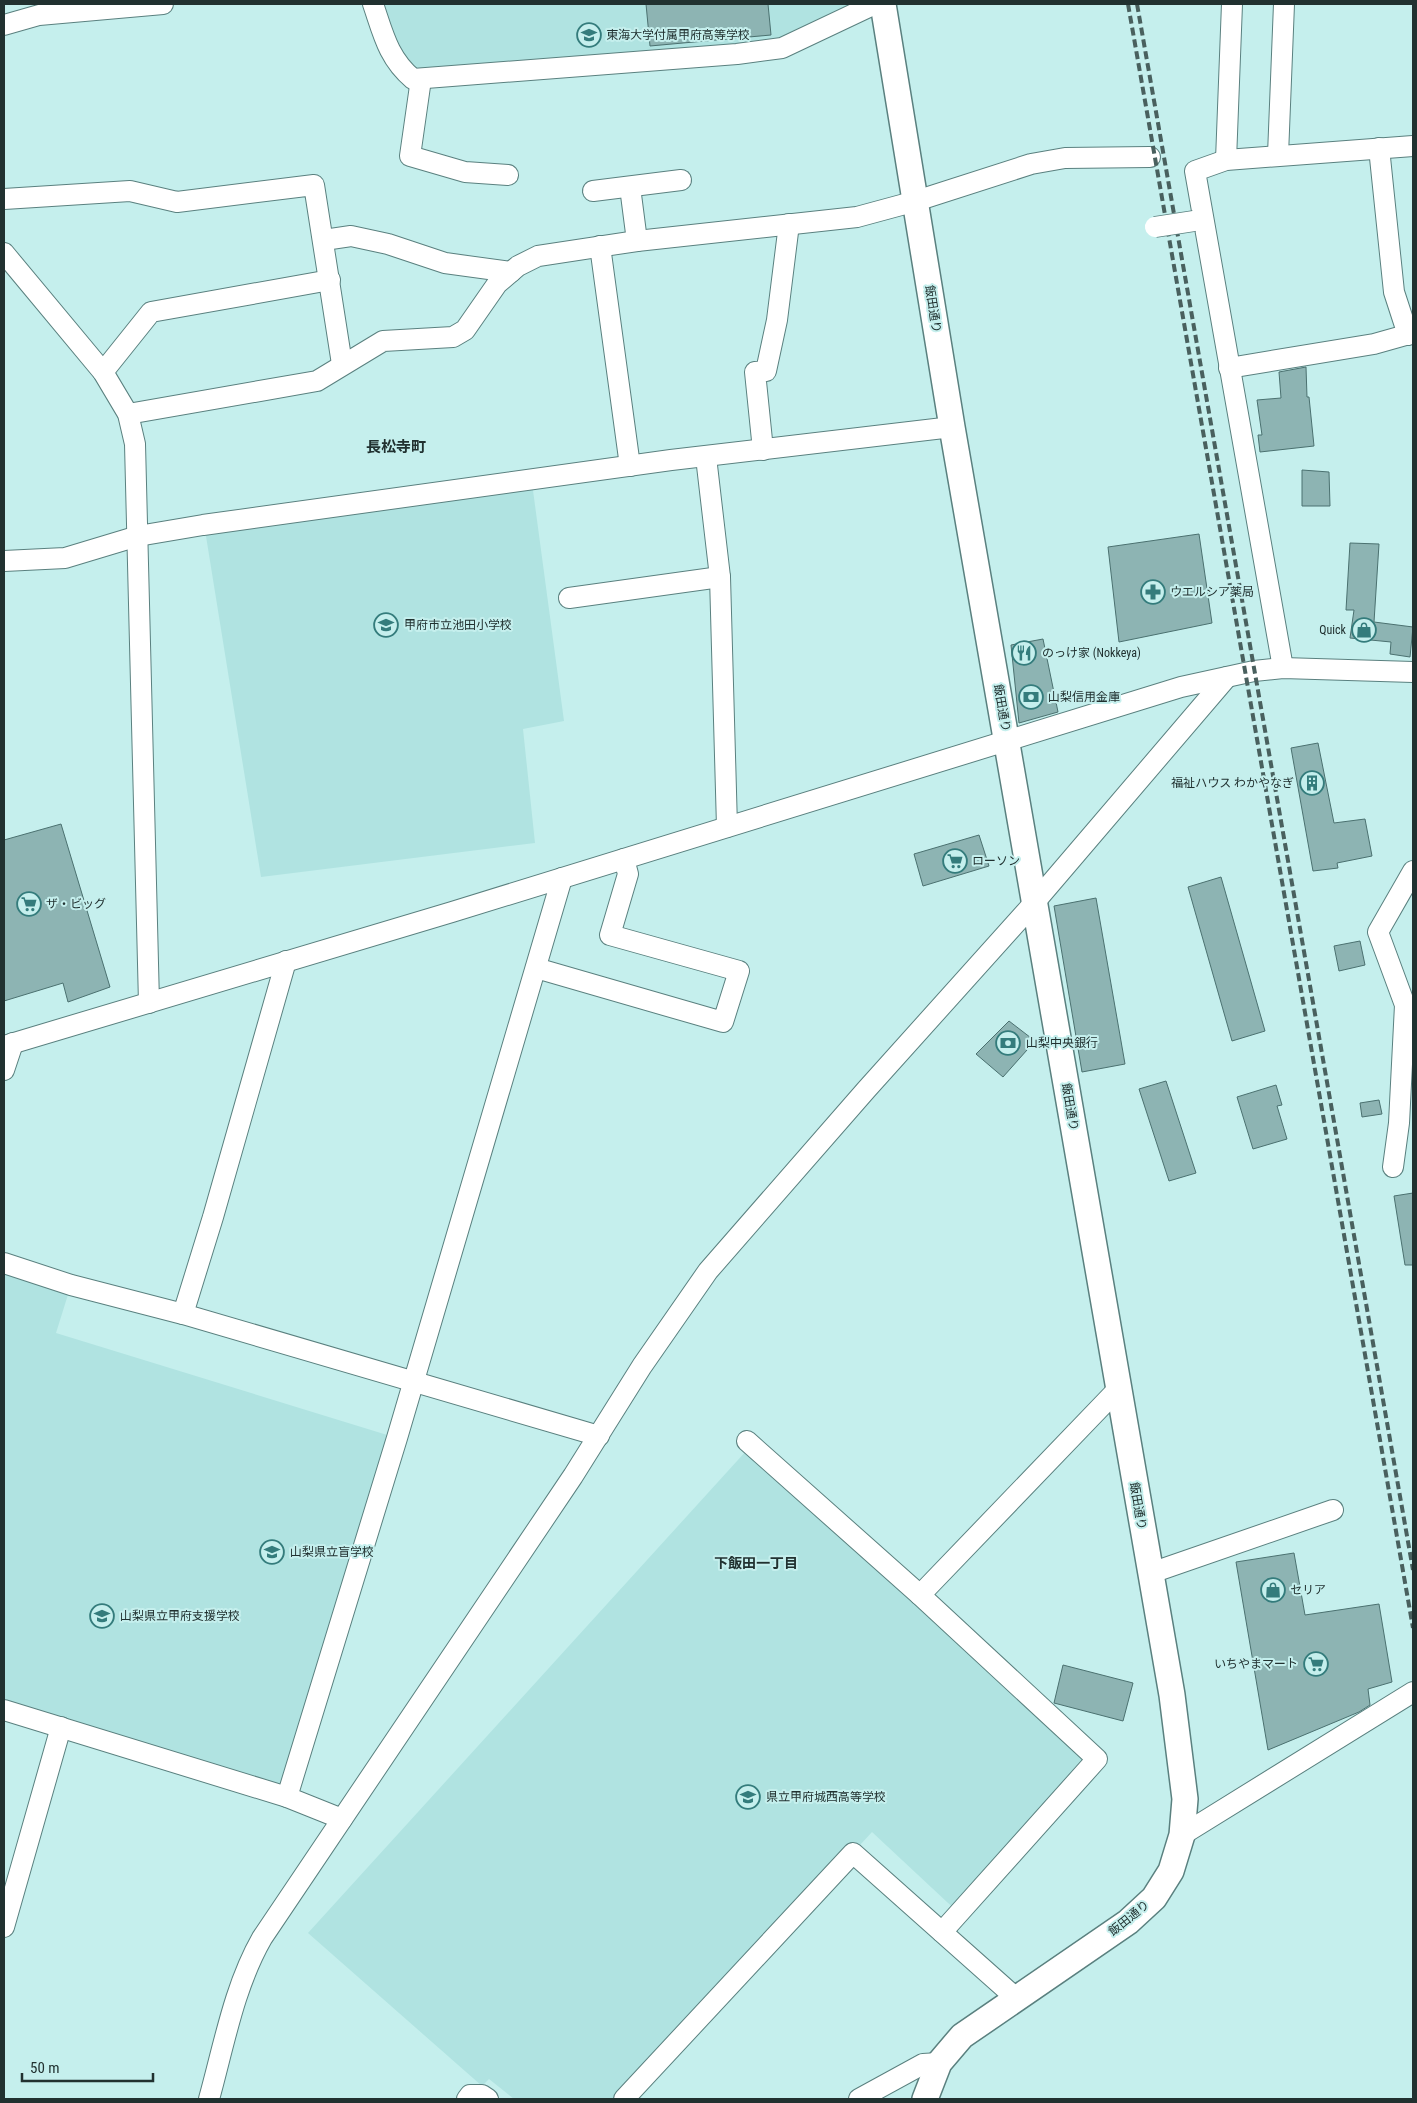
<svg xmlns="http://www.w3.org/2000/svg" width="1417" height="2103" font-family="'Roboto Condensed','Noto Sans JP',sans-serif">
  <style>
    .built { fill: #b0e3e1 }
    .building { fill: #8db4b3; stroke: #4b7170 }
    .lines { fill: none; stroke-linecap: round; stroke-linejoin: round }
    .minor-casing { stroke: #5a807f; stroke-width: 22 }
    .major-casing { stroke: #5a807f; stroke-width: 28 }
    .minor { stroke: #fff; stroke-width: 20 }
    .major { stroke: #fff; stroke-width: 25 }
    .rail { stroke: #49605e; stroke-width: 4; stroke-dasharray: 8 4; stroke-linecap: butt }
    .minor-bridge-casing { stroke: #5a807f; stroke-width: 22; stroke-linecap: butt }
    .minor-bridge { stroke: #fff; stroke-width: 20 }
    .labels { text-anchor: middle; stroke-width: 4; stroke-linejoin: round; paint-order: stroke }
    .poi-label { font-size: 12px; fill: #213130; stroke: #c5efed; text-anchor: start }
    .street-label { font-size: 12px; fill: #213130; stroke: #c5efed }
    .neighbourhood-label { font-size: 14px; font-weight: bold; fill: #213130; stroke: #c5efed }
    .quarter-label { font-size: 15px; font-weight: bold; fill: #213130; stroke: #c5efed }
  </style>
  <rect width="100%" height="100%" fill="#c5efed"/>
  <g class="built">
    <path d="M380,4H848L849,7L764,45L421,71L408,67Z"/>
    <path d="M532,483L564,721L523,729L535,843L261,877L205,530Z"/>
    <path d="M4,1263L71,1285L56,1333L397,1438L287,1797L4,1710Z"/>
    <path d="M757,1439L1094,1763L962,1916L872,1832L626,2099H514L489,2079L482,2086L308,1933Z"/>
  </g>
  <g class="building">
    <path d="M646,4H768L771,35L650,46Z"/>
    <path d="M1306,367L1307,397H1309L1314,446L1260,452L1258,435H1262L1257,400L1281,398L1279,372Z"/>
    <path d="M1302,470L1329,472L1330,506H1302Z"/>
    <path d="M1199,534L1212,623L1119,642L1108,547Z"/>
    <path d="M1350,543L1379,544L1374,622L1413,627L1410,657L1390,654L1391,642L1350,638L1354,610H1346Z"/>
    <path d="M1043,639L1058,712L1019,723L1011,645Z"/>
    <path d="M1318,743L1334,823L1365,819L1372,856L1337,863L1338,868L1313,871L1291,748Z"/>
    <path d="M61,824L110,987L68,1002L63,983L4,1001V840Z"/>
    <path d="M979,835L989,866L923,886L914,854Z"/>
    <path d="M1221,877L1265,1031L1232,1041L1188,887Z"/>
    <path d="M1096,898L1125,1064L1082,1072L1054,906Z"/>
    <path d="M1360,941L1365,965L1339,971L1334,946Z"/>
    <path d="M1009,1021L1035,1041L1003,1077L976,1054Z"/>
    <path d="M1166,1081L1196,1173L1169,1181L1139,1089Z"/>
    <path d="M1276,1085L1282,1105L1277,1106L1287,1139L1253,1149L1237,1097Z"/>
    <path d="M1379,1100L1382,1114L1362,1117L1360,1103Z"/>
    <path d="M1413,1193V1265H1405L1394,1196Z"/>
    <path d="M1294,1553L1305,1615L1379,1604L1392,1682L1368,1689L1370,1705L1359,1712L1268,1750L1236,1562Z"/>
    <path d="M1063,1665L1133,1683L1123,1721L1054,1703Z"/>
  </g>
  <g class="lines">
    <g class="minor-casing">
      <g id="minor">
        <path d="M373,4C383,33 388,58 413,79L737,54L782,48L875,4"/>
        <path d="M4,25L39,15L163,4"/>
        <path d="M421,79L410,156L465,172L508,175"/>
        <path d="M1379,148L1394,292L1408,335"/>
        <path d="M1278,155L1284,4"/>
        <path d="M1226,160L1232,4"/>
        <path d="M630,187L637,241"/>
        <path d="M593,191L681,180"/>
        <path d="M4,199L130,191L177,202L314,185L342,364"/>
        <path d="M324,240L351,236L388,244L445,263L511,272"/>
        <path d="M600,246L630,466"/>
        <path d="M4,253L103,372L128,414L135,444L149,1003"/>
        <path d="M1229,368L1374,344L1413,333"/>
        <path d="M103,372L151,312L330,280"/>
        <path d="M128,414L317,381L383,341L453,337L465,330L497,284L518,266L538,256L637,241L857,217L916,201L1031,164L1065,158L1150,157"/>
        <path d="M763,450L755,372L766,371L777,320L789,224"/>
        <path d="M706,457L720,577L727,827"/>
        <path d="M4,561L65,558L138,536L203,525L671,460L952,427"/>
        <path d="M569,598L720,577"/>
        <path d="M1283,668L1195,171L1226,160L1413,146"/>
        <path d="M536,968L723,1022L739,971L610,935L628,874L624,859"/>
        <path d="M4,1046L452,912L1181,687L1254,671L1283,668L1413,672"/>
        <path d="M4,1070L13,1043"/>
        <path d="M1393,1167L1399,1123L1405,1005L1378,932L1413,871"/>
        <path d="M4,1263L71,1285L183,1314L213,1217L286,961"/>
        <path d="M183,1314L599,1436"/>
        <path d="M747,1441L920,1595L1097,1759L942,1932"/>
        <path d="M1151,1573L1333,1510"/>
        <path d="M920,1595L1118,1389"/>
        <path d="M4,1710L287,1797L342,1819"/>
        <path d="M287,1797L397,1438L562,878"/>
        <path d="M1182,1835L1413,1692"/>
        <path d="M4,1927L61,1727"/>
        <path d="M209,2099C224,2045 234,1987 262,1938L573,1476L642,1366L708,1271L866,1090L1034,903L1227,677"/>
        <path d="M467,2099L470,2095H482L488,2099"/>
        <path d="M624,2099L853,1853L1016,1998"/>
        <path d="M859,2099L923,2064L939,2063"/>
      </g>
    </g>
    <g class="major-casing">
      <path id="major" d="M883,4L952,427L1172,1695L1185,1799L1182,1835L1171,1871L1154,1898L1128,1922L962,2036L939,2063L925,2099"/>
    </g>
    <use href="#minor" class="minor"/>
    <use href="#major" class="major"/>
    <g class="rail">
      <path d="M1128,4L1413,1628"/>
      <path d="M1137,4L1413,1570"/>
    </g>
    <g class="minor-bridge-casing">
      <path id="minor-bridge" d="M1155,227L1194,221"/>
    </g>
    <use href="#minor-bridge" class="minor-bridge"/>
  </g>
  <defs>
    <g id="school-ring" transform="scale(1.25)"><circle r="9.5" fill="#c5efed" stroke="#347c7c" stroke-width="1.5"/><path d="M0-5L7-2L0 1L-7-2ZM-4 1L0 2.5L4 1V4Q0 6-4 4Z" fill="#347c7c"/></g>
    <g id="pharmacy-ring" transform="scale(1.25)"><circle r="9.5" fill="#c5efed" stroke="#347c7c" stroke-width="1.5"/><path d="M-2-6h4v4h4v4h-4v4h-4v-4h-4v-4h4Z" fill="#347c7c"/></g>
    <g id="shop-ring" transform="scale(1.25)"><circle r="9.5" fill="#c5efed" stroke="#347c7c" stroke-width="1.5"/><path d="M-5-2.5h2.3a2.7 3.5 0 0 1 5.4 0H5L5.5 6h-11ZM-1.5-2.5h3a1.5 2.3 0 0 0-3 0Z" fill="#347c7c"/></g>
    <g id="restaurant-ring" transform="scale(1.25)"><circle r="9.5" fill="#c5efed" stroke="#347c7c" stroke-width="1.5"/><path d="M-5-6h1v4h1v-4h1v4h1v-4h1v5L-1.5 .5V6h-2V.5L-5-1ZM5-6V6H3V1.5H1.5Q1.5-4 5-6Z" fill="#347c7c"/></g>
    <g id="bank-ring" transform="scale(1.25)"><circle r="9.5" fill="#c5efed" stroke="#347c7c" stroke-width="1.5"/><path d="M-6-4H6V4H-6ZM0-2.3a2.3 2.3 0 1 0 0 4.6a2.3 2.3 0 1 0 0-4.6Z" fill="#347c7c"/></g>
    <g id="building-ring" transform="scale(1.25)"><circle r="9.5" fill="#c5efed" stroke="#347c7c" stroke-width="1.5"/><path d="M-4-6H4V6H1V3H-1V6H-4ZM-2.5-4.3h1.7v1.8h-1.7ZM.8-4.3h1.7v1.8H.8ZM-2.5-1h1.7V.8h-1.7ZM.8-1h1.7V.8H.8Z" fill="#347c7c"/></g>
    <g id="supermarket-ring" transform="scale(1.25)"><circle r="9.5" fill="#c5efed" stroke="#347c7c" stroke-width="1.5"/><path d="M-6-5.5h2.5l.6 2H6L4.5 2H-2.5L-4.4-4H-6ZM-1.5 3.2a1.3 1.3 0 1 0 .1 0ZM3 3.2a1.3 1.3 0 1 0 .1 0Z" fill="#347c7c"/></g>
  </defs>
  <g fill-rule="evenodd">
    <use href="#school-ring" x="589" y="35"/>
    <use href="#pharmacy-ring" x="1153" y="592"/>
    <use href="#school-ring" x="386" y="625"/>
    <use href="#shop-ring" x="1364" y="630"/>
    <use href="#restaurant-ring" x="1024" y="653"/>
    <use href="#bank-ring" x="1031" y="697"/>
    <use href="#building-ring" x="1312" y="783"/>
    <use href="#supermarket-ring" x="955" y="861"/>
    <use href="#supermarket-ring" x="29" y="904"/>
    <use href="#bank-ring" x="1008" y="1043"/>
    <use href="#school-ring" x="272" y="1552"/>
    <use href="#shop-ring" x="1273" y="1590"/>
    <use href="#school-ring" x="102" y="1616"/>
    <use href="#supermarket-ring" x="1316" y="1664"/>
    <use href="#school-ring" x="748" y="1797"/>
  </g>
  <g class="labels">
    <g class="poi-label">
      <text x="606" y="39">東海大学付属甲府高等学校</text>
      <text x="1170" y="596">ウエルシア薬局</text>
      <text x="404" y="629">甲府市立池田小学校</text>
      <text x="1346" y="634" text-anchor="end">Quick</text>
      <text x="1042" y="657">のっけ家 (Nokkeya)</text>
      <text x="1048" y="701">山梨信用金庫</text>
      <text x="1294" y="787" text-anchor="end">福祉ハウス わかやなぎ</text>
      <text x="972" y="865">ローソン</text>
      <text x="46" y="908">ザ・ビッグ</text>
      <text x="1026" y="1047">山梨中央銀行</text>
      <text x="290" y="1556">山梨県立盲学校</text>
      <text x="1290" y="1594">セリア</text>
      <text x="120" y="1620">山梨県立甲府支援学校</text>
      <text x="1298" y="1668" text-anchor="end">いちやまマート</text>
      <text x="766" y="1801">県立甲府城西高等学校</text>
    </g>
    <g class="street-label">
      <text transform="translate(933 309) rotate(81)" y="4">飯田通り</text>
      <text transform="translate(1002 708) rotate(80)" y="4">飯田通り</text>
      <text transform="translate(1070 1107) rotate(80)" y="4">飯田通り</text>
      <text transform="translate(1138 1506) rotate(80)" y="4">飯田通り</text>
      <text transform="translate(1129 1918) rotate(-39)" y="4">飯田通り</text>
    </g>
    <g class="neighbourhood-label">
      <text x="756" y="1568">下飯田一丁目</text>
    </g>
    <g class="quarter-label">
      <text x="396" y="452">長松寺町</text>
    </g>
  </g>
  <rect width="1417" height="2103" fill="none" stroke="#213130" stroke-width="10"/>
  <path d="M22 2073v8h131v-8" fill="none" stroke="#213130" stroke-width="2.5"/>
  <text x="30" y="2073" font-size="15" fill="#213130" stroke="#c5efed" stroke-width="4" paint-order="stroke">50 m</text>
</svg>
